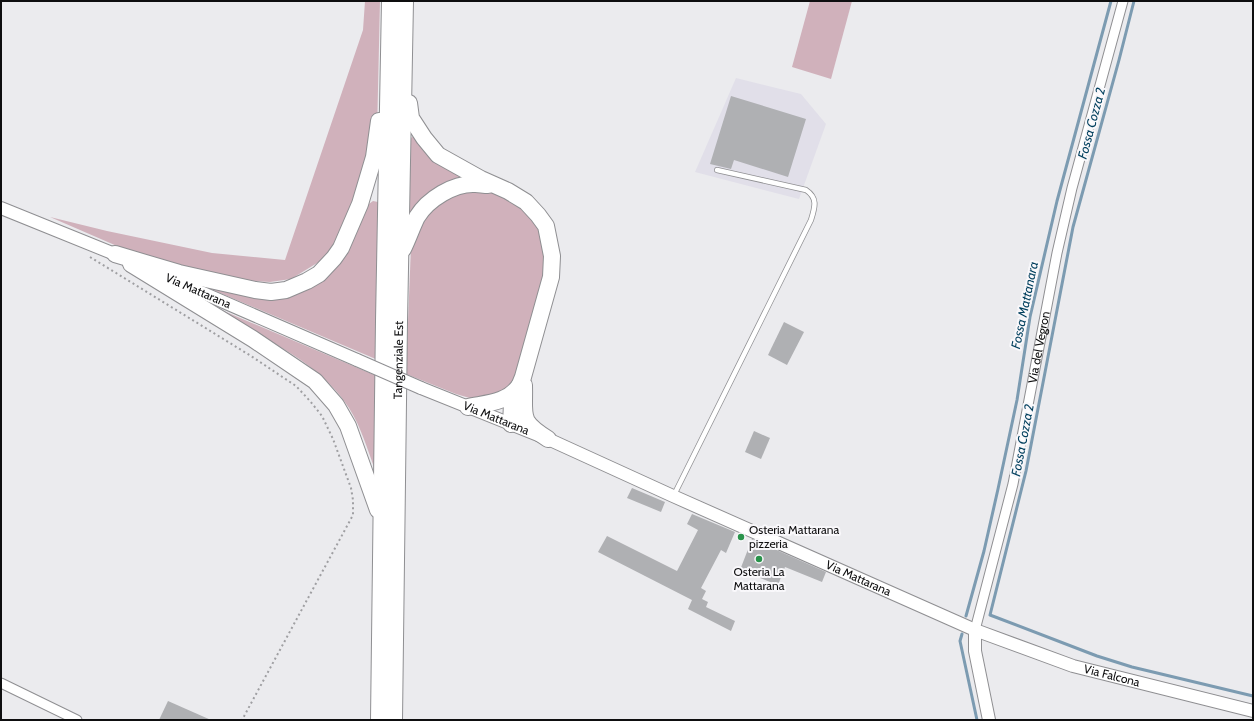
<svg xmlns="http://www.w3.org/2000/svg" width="1254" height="721" font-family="Cabin,sans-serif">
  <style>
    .built { fill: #e1dfe9 }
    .green { fill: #d0b1bb }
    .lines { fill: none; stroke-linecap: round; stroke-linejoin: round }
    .stream { stroke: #7c9bb1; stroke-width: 3 }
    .building { fill: #afb0b3 }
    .service-casing { stroke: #8f8f92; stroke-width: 6 }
    .minor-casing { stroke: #8f8f92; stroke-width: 11 }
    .tertiary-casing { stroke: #8f8f92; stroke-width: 14 }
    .trunk-casing { stroke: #8f8f92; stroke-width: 18 }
    .path { stroke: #9f9fa2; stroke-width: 2; stroke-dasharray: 2 3; stroke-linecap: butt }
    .service { stroke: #fff; stroke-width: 4.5 }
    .minor { stroke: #fff; stroke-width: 9 }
    .tertiary { stroke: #fff; stroke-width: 12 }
    .trunk { stroke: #fff; stroke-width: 16 }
    .tertiary-bridge-casing { stroke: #8f8f92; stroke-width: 14; stroke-linecap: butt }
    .tertiary-bridge { stroke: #fff; stroke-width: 12 }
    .poi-dot { fill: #29934b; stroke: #f9f8fb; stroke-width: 1.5 }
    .labels { text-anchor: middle; stroke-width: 4; stroke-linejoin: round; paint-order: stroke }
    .street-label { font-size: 12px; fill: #0e0e0f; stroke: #f9f8fb }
    .poi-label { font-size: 12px; fill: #0e0e0f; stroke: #f9f8fb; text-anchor: start }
    .water-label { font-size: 13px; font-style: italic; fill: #003f5d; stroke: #f9f8fb }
  </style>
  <rect width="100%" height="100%" fill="#ebebee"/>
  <path class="built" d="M736,78L801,94L826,124L799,199L695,172Z"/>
  <g class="green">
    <path d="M365,1H380L377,133L368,172L332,250L322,260L291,279L270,282L238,280L147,259L50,217L107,231L212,253L285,260L363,30Z"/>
    <path d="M810,1H852L831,79L792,67Z"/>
    <path d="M412,137H416L463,177L411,212L409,209L410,140Z"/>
    <path d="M489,190L511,198L538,225L546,266L516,379L504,394L473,399L456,394L406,374L411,246L413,238L431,209L456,193Z"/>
    <path d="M373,201L378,202L380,204L378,360L192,281L304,287L366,206Z"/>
    <path d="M191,297L379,377L375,470C367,448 361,427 349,408C326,372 288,351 252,331C232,320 211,308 191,297Z"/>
  </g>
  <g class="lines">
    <g class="stream">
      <path d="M1134,1L1119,60L1073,227L1026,471L990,615L1097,656L1132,667L1253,696"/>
      <path d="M966,616L984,551L998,489L1017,400L1030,317L1057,201L1111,1"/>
      <path d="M962,634L960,641L977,720"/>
    </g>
  </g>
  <g class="building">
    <path d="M731,96L806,119L788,177L734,160L731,169L710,164Z"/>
    <path d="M784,322L804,332L787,365L768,355Z"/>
    <path d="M754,431L770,438L761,459L745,452Z"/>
    <path d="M632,488L665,502L661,512L627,498Z"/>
    <path d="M692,514L735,532L726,553L721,550L701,588L706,591L702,599L708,602L706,607L735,621L731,631L688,609L692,600L598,552L607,536L677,571L698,530L687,524Z"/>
    <path d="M752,539L826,572L822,582L785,567L778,585L740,570Z"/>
    <path d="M168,701L211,720H159Z"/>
  </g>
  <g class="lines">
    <g class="service-casing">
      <path id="service" d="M674,495L811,220C815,207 818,198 806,190L717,170"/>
    </g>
    <g class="minor-casing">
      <g id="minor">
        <path id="s1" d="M975,630L1013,484L1057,253L1072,188L1123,1"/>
        <path d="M1,683L77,720"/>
      </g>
    </g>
    <g class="tertiary-casing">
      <g id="tertiary">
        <path d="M1,208L122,257"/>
        <path id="s2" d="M157,273L357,360"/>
        <path id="s3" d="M421,388L548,439L673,496L975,630L1073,666L1253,711"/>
        <path d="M975,630V651L989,720"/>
      </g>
    </g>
    <g class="trunk-casing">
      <g id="trunk">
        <path d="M409,103L411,118L424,138L438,155L481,179L508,191L526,202L538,215L546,226L552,256L551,277L523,377L512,404L511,424"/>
        <path d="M403,249C408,239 412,227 417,217C428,199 454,183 475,184C479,184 484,185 488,185"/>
        <path d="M115,254L179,273L255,290L271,292L286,290L307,281L319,274L334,258L341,248L360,204L374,157L379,121"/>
        <path d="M131,264L253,339L315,381L336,405L348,426L378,510"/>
        <path d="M524,385C525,417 518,420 548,439"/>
        <path d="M468,407C487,403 507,403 519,386"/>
        <path d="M379,720L384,321L390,1"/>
        <path id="s4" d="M394,720L399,322L405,1"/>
      </g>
    </g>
    <path class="path" d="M90,257L251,356L296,386L310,401L322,416L333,439L351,488L353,500V515L242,720"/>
    <use href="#service" class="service"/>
    <use href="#minor" class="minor"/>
    <use href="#tertiary" class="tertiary"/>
    <use href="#trunk" class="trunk"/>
    <g class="tertiary-bridge-casing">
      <path id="tertiary-bridge" d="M357,360L421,388"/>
    </g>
    <use href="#tertiary-bridge" class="tertiary-bridge"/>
  </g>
  <g class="poi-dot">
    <circle cx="741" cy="537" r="4"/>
    <circle cx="759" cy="559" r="4"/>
  </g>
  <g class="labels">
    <g class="street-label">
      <text dy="4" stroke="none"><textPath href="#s2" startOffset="45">Via Mattarana</textPath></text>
      <text dy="4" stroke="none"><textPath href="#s1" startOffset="290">Via del Vegron</textPath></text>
      <text dy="4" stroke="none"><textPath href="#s4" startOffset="360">Tangenziale Est</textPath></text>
      <text dy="4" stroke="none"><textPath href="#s3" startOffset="81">Via Mattarana</textPath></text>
      <text dy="4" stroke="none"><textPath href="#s3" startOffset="477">Via Mattarana</textPath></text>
      <text dy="4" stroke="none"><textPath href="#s3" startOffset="749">Via Falcona</textPath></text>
    </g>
    <g class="poi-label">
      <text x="749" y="534">Osteria Mattarana<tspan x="749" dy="14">pizzeria</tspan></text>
      <text x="759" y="576" text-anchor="middle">Osteria La<tspan x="759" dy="14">Mattarana</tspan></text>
    </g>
    <g class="water-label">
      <text transform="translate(1091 123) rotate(-75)" y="5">Fossa Cozza 2</text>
      <text transform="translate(1024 305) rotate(-78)" y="5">Fossa Mattanara</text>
      <text transform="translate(1022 440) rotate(-79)" y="5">Fossa Cozza 2</text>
    </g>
  </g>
  <rect width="1254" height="721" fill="none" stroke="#0e0e0f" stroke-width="4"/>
</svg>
